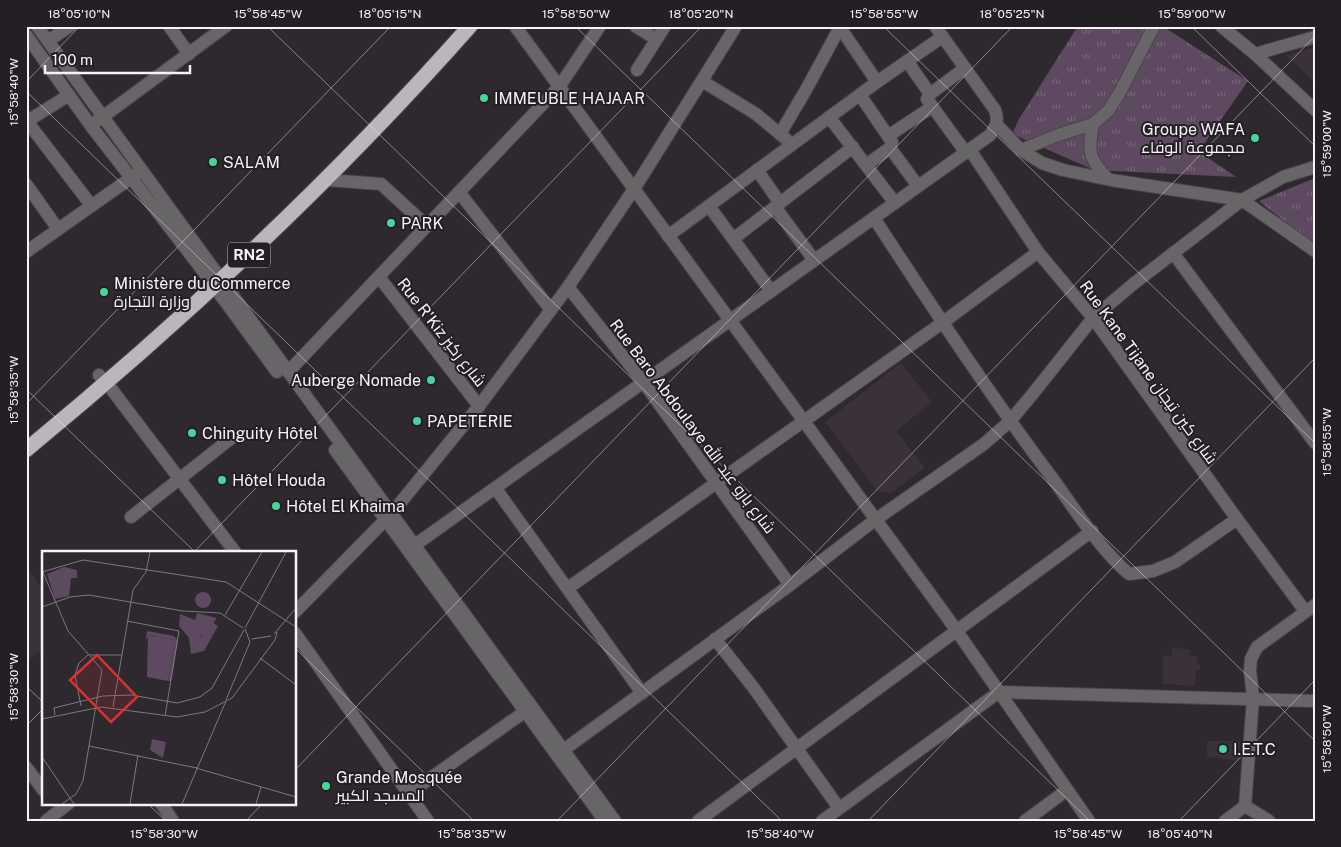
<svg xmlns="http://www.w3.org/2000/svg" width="1341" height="847" font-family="'Public Sans',Cairo,sans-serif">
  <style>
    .built { fill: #3b313b }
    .park { fill: url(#park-tufts) }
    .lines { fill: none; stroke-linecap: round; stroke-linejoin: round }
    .minor-casing { stroke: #4a454a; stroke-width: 14 }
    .highway-casing { stroke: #4a454a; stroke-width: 17 }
    .minor { stroke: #686568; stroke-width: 12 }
    .highway { stroke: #bcb5bd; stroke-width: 15 }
    .ticks { fill: none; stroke: #f6f2f6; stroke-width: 1; stroke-opacity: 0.45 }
    .poi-dot { fill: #49d49d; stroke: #241f25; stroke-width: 2 }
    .labels { text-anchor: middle; stroke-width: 4; stroke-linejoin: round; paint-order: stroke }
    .shield { fill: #241f25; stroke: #b7b3b7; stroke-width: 1 }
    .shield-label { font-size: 15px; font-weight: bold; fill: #f6f2f6 }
    .poi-label { font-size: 16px; fill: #f6f2f6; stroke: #241f25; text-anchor: start }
    .street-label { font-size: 16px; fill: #f6f2f6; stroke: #241f25 }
    .inset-road { fill: none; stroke: #7e797e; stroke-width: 1 }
    .view { fill: #d83232; fill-opacity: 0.15; stroke: #d83232; stroke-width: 2.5 }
    .inset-edge { fill: none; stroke: #f6f2f6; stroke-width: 2.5 }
    .neatline { fill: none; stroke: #f6f2f6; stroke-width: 2 }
    .ticks-label { font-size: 12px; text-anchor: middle; fill: #f6f2f6 }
  </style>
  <defs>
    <pattern id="park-tufts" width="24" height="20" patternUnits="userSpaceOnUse" patternTransform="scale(1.25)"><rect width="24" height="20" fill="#5e4a60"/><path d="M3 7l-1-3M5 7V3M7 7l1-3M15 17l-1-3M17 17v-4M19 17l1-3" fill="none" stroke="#766577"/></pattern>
  </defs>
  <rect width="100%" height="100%" fill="#2e292e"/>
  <g class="built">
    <path d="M1315,47V83L1286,55Z"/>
    <path d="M901,363L932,402L896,431L925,468L890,494L877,491L825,422Z"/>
    <path d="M26,566L44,591V648L26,662Z"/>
    <path d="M1172,647L1190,650V656H1197V663H1200V670L1196,671L1195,686L1163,684V655L1172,657Z"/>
    <path d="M1207,741H1240L1239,760L1207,757Z"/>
  </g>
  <g class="park">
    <path d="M1078,26H1162L1248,81L1199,151H1198L1236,177L1094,170L1012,134L1019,119Z"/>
    <path d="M1315,178V246L1259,201Z"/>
  </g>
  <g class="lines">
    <g class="minor-casing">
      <g id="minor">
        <path d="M37,26L615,821"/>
        <path d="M169,26L189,54"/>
        <path d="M515,26L947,617L1089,821"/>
        <path d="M635,26L656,39"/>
        <path d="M839,26L877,82"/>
        <path d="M1221,26L1255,54L1315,110"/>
        <path d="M26,35L91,126L197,263L277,372"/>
        <path d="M48,41L70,26"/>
        <path d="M1255,54L1315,37"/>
        <path d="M907,61L930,94"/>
        <path d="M965,68L930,94L927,99L966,153"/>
        <path d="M637,70L665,26"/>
        <path d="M702,81L756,114L786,139"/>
        <path d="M860,95L892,142L890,148L866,165"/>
        <path d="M829,117L895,203"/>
        <path d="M26,120L91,205"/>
        <path d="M97,121L226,26"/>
        <path d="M26,122L69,95"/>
        <path d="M1093,124C1088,152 1088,158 1108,179"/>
        <path d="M997,125L1021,150L1042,163L1063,170L1111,180L1242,200L1315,251"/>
        <path d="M780,134L807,88L840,27"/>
        <path d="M888,136L932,107"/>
        <path d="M890,148L918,186"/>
        <path d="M970,150L1038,252L1093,318L1237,519L1305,611"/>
        <path d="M1021,150L1058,135L1093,124L1109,110L1120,92L1154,26"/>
        <path d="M757,170L780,203"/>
        <path d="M327,180L381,184L427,226"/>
        <path d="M26,184L58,229"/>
        <path d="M459,192L551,310"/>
        <path d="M709,206L771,291"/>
        <path d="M775,207L814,260"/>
        <path d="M874,218C932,307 990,395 1053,479C1076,511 1099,548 1129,574L1153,571L1175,562L1237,519"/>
        <path d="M668,236L877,82L942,37"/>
        <path d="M733,239L853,147"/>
        <path d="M26,252L138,173"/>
        <path d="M1173,253L1315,443"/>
        <path d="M379,277L479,406"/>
        <path d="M568,287L644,383L790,585"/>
        <path d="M288,372L559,87L600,26"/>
        <path d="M99,375L106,382L235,552"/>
        <path d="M335,450L604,820"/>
        <path d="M496,489L642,693"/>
        <path d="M131,517L234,436"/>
        <path d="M408,550L990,135C996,126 999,121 995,110L935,26"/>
        <path d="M568,588L942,323L1038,252"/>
        <path d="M295,612L392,513L479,406L568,287L634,189L736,26"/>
        <path d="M295,633L428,821"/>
        <path d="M715,639L753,687L839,808"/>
        <path d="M558,754L790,585L875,520L984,444L1010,421L1031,396L1093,318L1132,285L1242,200L1283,177L1315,167"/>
        <path d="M26,767L44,791"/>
        <path d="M408,794L530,708"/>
        <path d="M161,803L173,821"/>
        <path d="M1245,806L1269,821"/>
        <path d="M46,821L69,803"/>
        <path d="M698,821L1092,531"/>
        <path d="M822,821L999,692L1315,701"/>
        <path d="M1025,821L1067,790"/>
        <path d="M1225,821L1245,806L1253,698L1250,670L1251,659L1257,647L1315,605"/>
      </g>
    </g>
    <g class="highway-casing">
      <path id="highway" d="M26,450C185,319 333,181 470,26"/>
    </g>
    <use href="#minor" class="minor"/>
    <use href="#highway" class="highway"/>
  </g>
  <path class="ticks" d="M267,26L1090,821M575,26L1315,741M883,26L1315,443M1191,26L1315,146M26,82L80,26M26,91L782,821M26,389L195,552M26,404L391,26M194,552L702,26M295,648L474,821M26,686L44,703M26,726L44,708M295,770L1013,26M147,803L166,821M246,821L263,803M557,821L1315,36M868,821L1315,358M1179,821L1315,680"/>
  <g class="poi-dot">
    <circle cx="484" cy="98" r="5"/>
    <circle cx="1255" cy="138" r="5"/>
    <circle cx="213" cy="162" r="5"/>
    <circle cx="391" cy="223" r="5"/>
    <circle cx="104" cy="292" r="5"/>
    <circle cx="431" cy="380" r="5"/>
    <circle cx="417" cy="421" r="5"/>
    <circle cx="192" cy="433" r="5"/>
    <circle cx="222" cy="480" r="5"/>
    <circle cx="276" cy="506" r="5"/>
    <circle cx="1223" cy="749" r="5"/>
    <circle cx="326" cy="786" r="5"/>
  </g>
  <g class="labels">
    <rect class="shield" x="228" y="242.5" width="42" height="25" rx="4"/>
    <g class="shield-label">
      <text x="249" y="260">RN2</text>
    </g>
    <g class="poi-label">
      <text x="494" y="104">IMMEUBLE HAJAAR</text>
      <text x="1245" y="135" text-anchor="end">Groupe WAFA<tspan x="1245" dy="18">مجموعة الوفاء</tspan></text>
      <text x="223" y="168">SALAM</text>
      <text x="401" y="229">PARK</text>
      <text x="114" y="289">Ministère du Commerce<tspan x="114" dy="18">وزارة التجارة</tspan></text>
      <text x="421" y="386" text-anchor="end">Auberge Nomade</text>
      <text x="427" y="427">PAPETERIE</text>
      <text x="202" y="439">Chinguity Hôtel</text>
      <text x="232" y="486">Hôtel Houda</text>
      <text x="286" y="512">Hôtel El Khaima</text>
      <text x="1233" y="755">I.E.T.C</text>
      <text x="336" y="783">Grande Mosquée<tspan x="336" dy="18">المسجد الكبير</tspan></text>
    </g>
    <g class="street-label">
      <text transform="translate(442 332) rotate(52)" y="6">Rue R'Kiz شارع ركيز</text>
      <text transform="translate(1149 372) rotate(54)" y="6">Rue Kane Tijane شارع كين تيجان</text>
      <text transform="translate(693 426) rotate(53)" y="6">Rue Baro Abdoulaye شارع بارو عبد الله</text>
    </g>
  </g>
  <g transform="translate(42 551)">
    <rect width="254" height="254" fill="#2e292e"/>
    <path d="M169,68L172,70V82L169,85L166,81L160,87L158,82Z" fill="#5e4a60"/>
    <path d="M153 49a8 8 0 1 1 16 0a8 8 0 1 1-16 0Z" fill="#5e4a60"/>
    <path d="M155,62L175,67L171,72L176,75L162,100L149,103L147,87L137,75L138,63L153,69ZM169,69L172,70V82L169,85L166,80L160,87L158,83ZM106,84L133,89L126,130L105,126Z" fill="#5e4a60" fill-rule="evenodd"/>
    <path d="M105,80L132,85L136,90L129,130H126L133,89L107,84L104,89Z" fill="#5e4a60"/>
    <path d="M22,16L35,19V27H29L27,45L13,48L5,23ZM110,188L124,191L121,207L108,199Z" fill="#5e4a60"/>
    <path class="inset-road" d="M0,19L26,80L47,104M0,21L41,9L184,31L254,76M91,39L104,21L108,1M0,56L28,46L47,44L141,60L178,62L201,77M183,64L220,1M85,70L137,80L123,165M203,77L244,1M232,83L254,57M210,88L229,85M46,104H80M218,107L254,134M184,149L208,91L203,78M39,155L33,124L37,112L46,104M71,156L91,39M13,164L12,157L61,145L89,144L135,152L158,146L170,137L202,79M0,168L59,156L135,166L163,161L190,147L233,89L235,81M47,195L155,217M0,206L32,253M154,217L254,246M20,253L34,243L41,230L60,119L48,105M88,253L96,204M140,253L184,150M214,253L219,236"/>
    <path class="view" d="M55,104L95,146L69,171L28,129Z"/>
    <rect width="254" height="254" class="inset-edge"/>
  </g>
  <rect width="1341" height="847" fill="none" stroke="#241f25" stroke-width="55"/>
  <path d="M45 65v8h145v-8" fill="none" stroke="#f6f2f6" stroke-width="2.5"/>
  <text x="52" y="65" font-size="15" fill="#f6f2f6" stroke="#241f25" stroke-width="4" paint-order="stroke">100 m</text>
  <rect x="28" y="28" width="1286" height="792" class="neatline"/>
  <g class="ticks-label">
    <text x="79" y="18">18°05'10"N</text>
    <text x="268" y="18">15°58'45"W</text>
    <text x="390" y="18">18°05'15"N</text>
    <text x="576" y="18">15°58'50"W</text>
    <text x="701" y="18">18°05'20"N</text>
    <text x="884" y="18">15°58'55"W</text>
    <text x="1012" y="18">18°05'25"N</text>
    <text x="1192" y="18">15°59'00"W</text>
    <text transform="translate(14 92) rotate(-90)" y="4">15°58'40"W</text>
    <text transform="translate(1327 144) rotate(-90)" y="4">15°59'00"W</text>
    <text transform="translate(14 390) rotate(-90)" y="4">15°58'35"W</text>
    <text transform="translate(1327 442) rotate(-90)" y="4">15°58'55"W</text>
    <text transform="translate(14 687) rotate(-90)" y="4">15°58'30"W</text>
    <text transform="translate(1327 739) rotate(-90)" y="4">15°58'50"W</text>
    <text x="164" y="838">15°58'30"W</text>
    <text x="472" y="838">15°58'35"W</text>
    <text x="780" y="838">15°58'40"W</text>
    <text x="1088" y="838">15°58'45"W</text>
    <text x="1180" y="838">18°05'40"N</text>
  </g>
</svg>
